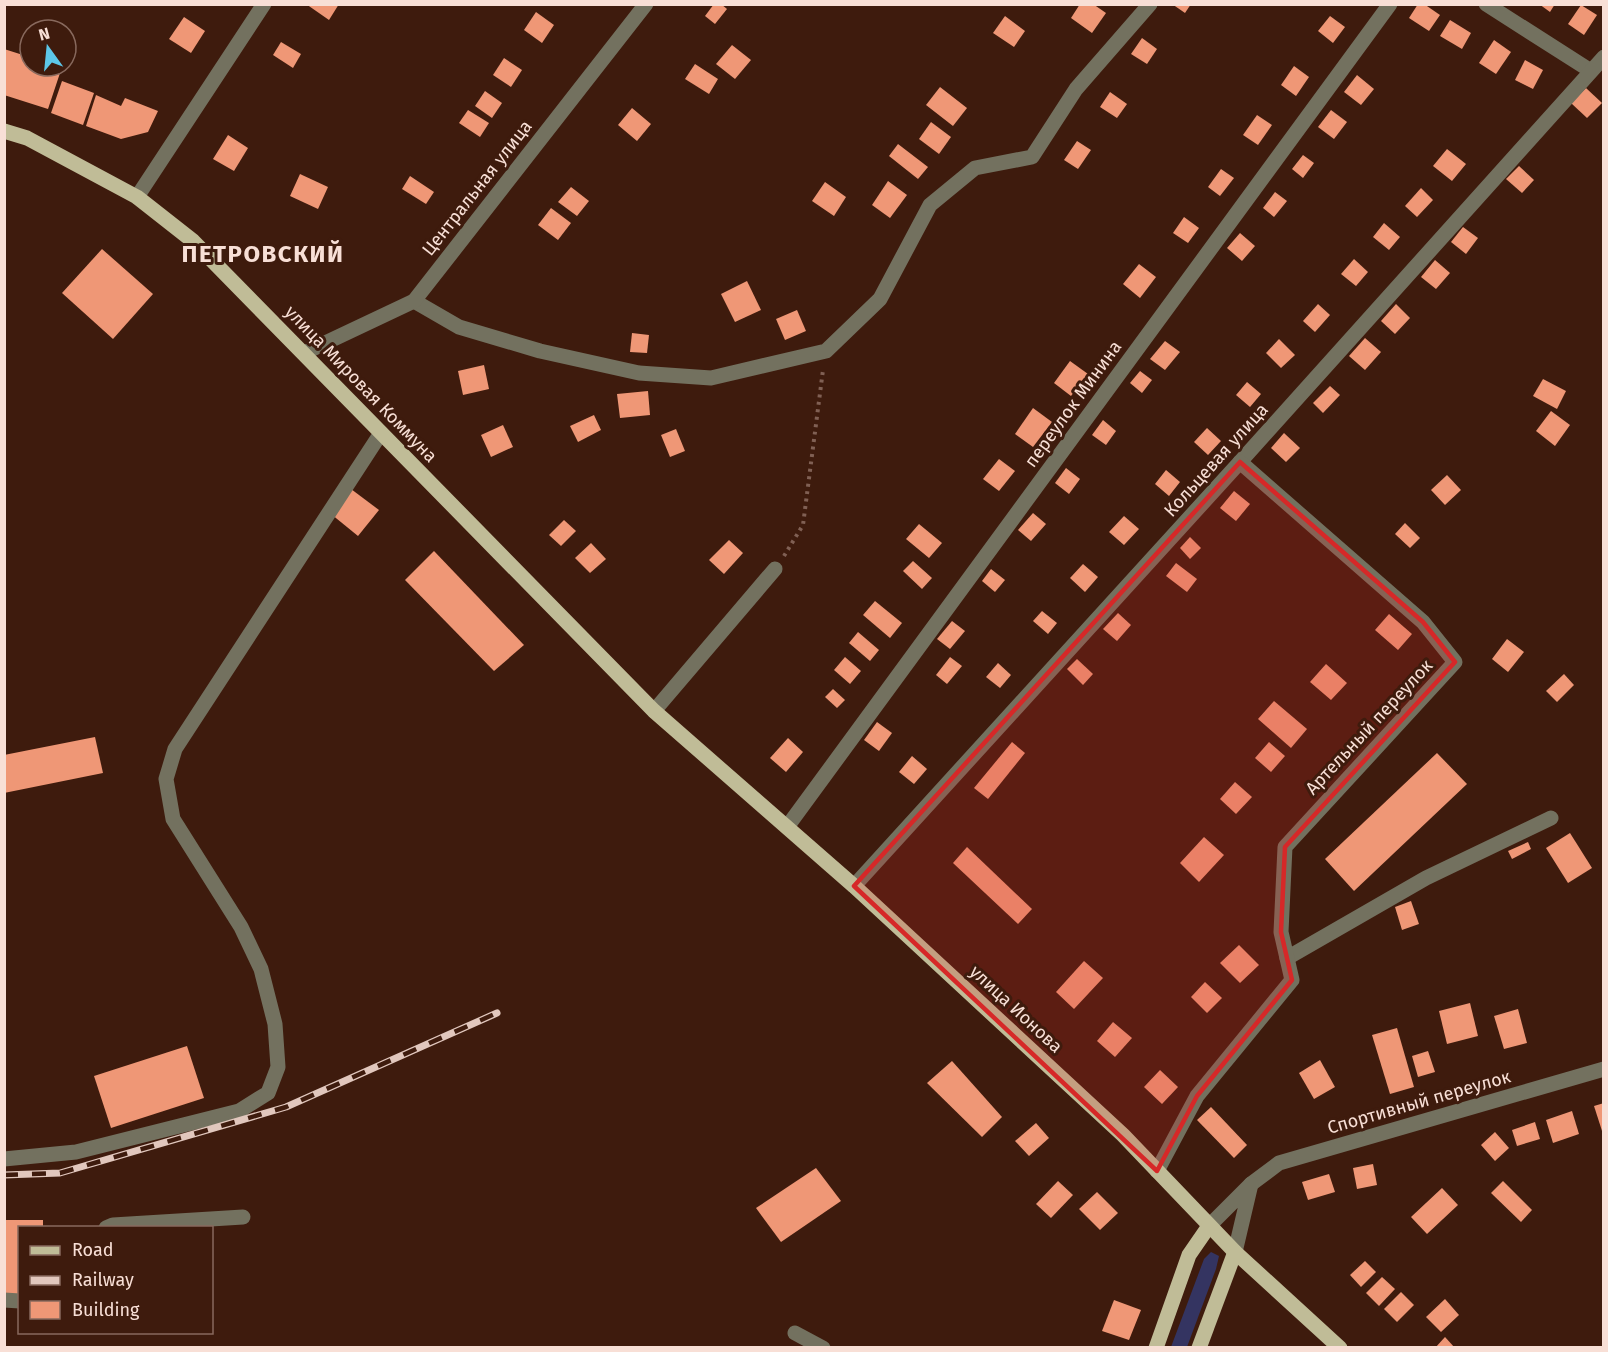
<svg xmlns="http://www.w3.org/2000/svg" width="1608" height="1352" font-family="'Fira Sans',sans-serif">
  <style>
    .green { fill: #343461 }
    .building { fill: #ef9776 }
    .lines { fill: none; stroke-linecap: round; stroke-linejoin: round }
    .path { stroke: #806054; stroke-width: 4; stroke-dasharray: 3 4.5; stroke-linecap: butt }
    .minor { stroke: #73715f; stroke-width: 15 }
    .major { stroke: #c0bc97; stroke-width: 15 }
    .rail-casing { stroke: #e1c7bd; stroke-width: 7 }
    .rail { stroke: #3e1b0d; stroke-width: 4.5; stroke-dasharray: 14; stroke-linecap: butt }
    .marked { fill: #d62828; fill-opacity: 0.2; stroke: #d62828; stroke-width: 4.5; stroke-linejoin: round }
    .labels { text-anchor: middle; stroke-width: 6; stroke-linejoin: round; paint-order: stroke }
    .street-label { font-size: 18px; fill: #f8dfd6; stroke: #3e1b0d }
    .district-label { font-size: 24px; font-weight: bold; letter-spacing: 1.5px; fill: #f8dfd6; stroke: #3e1b0d }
  </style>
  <rect width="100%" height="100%" fill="#3e1b0d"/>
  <path class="green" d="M1211,1252L1219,1256L1216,1269L1187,1347H1171L1204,1259Z"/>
  <g class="building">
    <path d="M306,4H339L329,20Z"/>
    <path d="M714,4H721L727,9L715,24L705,16Z"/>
    <path d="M1080,4H1093L1106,13L1092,33L1071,18Z"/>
    <path d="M1172,4H1191L1185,13Z"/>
    <path d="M1418,4H1424L1440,15L1429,31L1409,18Z"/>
    <path d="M1539,4H1555L1550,12Z"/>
    <path d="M1581,5L1597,15L1584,35L1568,24Z"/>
    <path d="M536,12L554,25L542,43L524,30Z"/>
    <path d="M1005,16L1025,31L1014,47L993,33Z"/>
    <path d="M1330,16L1345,27L1333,43L1318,31Z"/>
    <path d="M184,17L205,31L191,53L169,39Z"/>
    <path d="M1450,20L1471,33L1462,49L1440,36Z"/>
    <path d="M30,36V66H49L61,70L48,109L4,95V49L23,55Z"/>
    <path d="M1142,38L1157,49L1147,64L1131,54Z"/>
    <path d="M1494,40L1511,52L1496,74L1479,63Z"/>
    <path d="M281,42L301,54L293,68L273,55Z"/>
    <path d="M732,45L751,60L735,79L716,64Z"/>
    <path d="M504,58L522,70L511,87L493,75Z"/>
    <path d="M1525,60L1543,70L1533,89L1515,80Z"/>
    <path d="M695,64L718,79L709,94L685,79Z"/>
    <path d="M1294,66L1309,77L1296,96L1281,85Z"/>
    <path d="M1357,75L1374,89L1361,105L1344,92Z"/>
    <path d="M62,81L94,93L83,125L51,113Z"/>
    <path d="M940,87L967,108L953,126L926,105Z"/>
    <path d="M1586,88L1602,103L1587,118L1571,103Z"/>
    <path d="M485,91L502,103L492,118L475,106Z"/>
    <path d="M1110,92L1127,104L1117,118L1100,107Z"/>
    <path d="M96,95L121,106L125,98L158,111L148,132L121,139L86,126Z"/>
    <path d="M632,108L651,124L637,141L618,125Z"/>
    <path d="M468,110L489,123L480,137L459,123Z"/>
    <path d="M1331,110L1347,122L1334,139L1318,127Z"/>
    <path d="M1257,115L1272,125L1258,145L1243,135Z"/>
    <path d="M931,122L951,137L939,154L919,139Z"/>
    <path d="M228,135L248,148L234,171L213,159Z"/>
    <path d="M1077,141L1091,150L1078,169L1064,160Z"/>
    <path d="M898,144L928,167L918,179L889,156Z"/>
    <path d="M1447,149L1466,164L1452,181L1433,166Z"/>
    <path d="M1303,155L1314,163L1303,178L1292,169Z"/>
    <path d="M1519,166L1534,180L1522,193L1506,179Z"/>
    <path d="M1221,169L1234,178L1220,196L1208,187Z"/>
    <path d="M300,174L328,187L318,209L290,196Z"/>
    <path d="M410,176L434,192L426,204L402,189Z"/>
    <path d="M888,181L907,195L890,218L872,205Z"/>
    <path d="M825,182L846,197L834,216L812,201Z"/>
    <path d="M571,187L589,201L577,216L558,202Z"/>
    <path d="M1421,188L1433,200L1417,217L1405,206Z"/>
    <path d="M1275,192L1287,201L1274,217L1263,208Z"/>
    <path d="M551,208L571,223L558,240L538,225Z"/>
    <path d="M1184,217L1199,228L1188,243L1173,233Z"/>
    <path d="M1384,223L1400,237L1389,250L1373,237Z"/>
    <path d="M1463,227L1478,238L1466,254L1451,242Z"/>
    <path d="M1240,233L1255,246L1242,261L1227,248Z"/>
    <path d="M102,249L153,294L113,339L62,293Z"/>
    <path d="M1354,259L1368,272L1356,286L1341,274Z"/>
    <path d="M1435,260L1450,273L1436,289L1421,277Z"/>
    <path d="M1139,264L1156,277L1140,298L1123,284Z"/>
    <path d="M747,281L761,310L735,322L721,294Z"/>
    <path d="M1318,304L1330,315L1315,332L1303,321Z"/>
    <path d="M1396,304L1410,318L1395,334L1381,321Z"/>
    <path d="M797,310L806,331L785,340L776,319Z"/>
    <path d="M632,333L649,335L647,353L630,352Z"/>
    <path d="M1365,338L1381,352L1365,370L1349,356Z"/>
    <path d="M1279,339L1295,355L1281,368L1266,353Z"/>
    <path d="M1165,341L1180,352L1165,370L1150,359Z"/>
    <path d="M1070,361L1088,374L1071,396L1054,383Z"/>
    <path d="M484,365L489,389L463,395L458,371Z"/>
    <path d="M1140,371L1152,380L1142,393L1130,383Z"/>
    <path d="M1543,379L1566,391L1557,409L1533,396Z"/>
    <path d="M1247,382L1261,394L1250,407L1236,395Z"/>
    <path d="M1330,386L1340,395L1323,413L1313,403Z"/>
    <path d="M648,391L650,415L620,418L617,394Z"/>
    <path d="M1033,408L1052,422L1033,447L1015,434Z"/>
    <path d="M1551,411L1570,425L1555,446L1536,431Z"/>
    <path d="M594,415L601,430L578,442L570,426Z"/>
    <path d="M1103,420L1116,431L1106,445L1092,435Z"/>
    <path d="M503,425L513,447L491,457L481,435Z"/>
    <path d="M1207,428L1221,441L1208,455L1194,442Z"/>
    <path d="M676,429L685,451L670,457L661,435Z"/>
    <path d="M1284,433L1300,448L1286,462L1271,448Z"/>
    <path d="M999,459L1015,471L999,491L983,479Z"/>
    <path d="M1066,468L1080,479L1069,494L1055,483Z"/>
    <path d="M1166,470L1180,482L1169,496L1155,484Z"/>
    <path d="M1447,475L1461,490L1445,505L1431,490Z"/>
    <path d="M351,489L379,510L358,536L331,514Z"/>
    <path d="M1234,491L1250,504L1236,521L1220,508Z"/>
    <path d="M1033,513L1046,524L1031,541L1018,530Z"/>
    <path d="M1124,516L1139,529L1124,545L1109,532Z"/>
    <path d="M564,520L576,531L561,546L549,535Z"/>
    <path d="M1405,523L1420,538L1410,548L1395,534Z"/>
    <path d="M919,524L942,543L929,558L906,539Z"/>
    <path d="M1190,537L1201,548L1190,559L1180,548Z"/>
    <path d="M729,540L743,553L724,574L709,560Z"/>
    <path d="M591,543L606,559L590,573L575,558Z"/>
    <path d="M434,551L524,645L494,671L405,580Z"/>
    <path d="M913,561L932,578L922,589L903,571Z"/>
    <path d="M1176,563L1197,579L1187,592L1166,576Z"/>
    <path d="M1083,564L1098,577L1085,592L1070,578Z"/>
    <path d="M991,569L1005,580L995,592L982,581Z"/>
    <path d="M875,601L902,623L890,638L863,615Z"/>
    <path d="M1042,611L1057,623L1048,634L1033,621Z"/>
    <path d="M1118,613L1131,625L1117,641L1103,629Z"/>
    <path d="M1389,614L1412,634L1398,650L1375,630Z"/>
    <path d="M952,621L965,631L950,649L937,639Z"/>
    <path d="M858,632L879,650L870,661L849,643Z"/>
    <path d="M1507,639L1524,652L1508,672L1492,659Z"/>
    <path d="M845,657L861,671L850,684L834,670Z"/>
    <path d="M950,657L962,666L947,684L936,675Z"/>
    <path d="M1077,659L1093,674L1083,685L1067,669Z"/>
    <path d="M998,663L1011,675L1000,688L986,677Z"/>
    <path d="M1326,664L1347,683L1331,700L1310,682Z"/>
    <path d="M1564,674L1574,685L1557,702L1546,691Z"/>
    <path d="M833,689L845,700L837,708L825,697Z"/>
    <path d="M1274,701L1307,729L1291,748L1258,719Z"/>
    <path d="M877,722L892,733L879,751L864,740Z"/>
    <path d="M95,737L103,773L4,793V755Z"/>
    <path d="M788,738L803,752L786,772L770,758Z"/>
    <path d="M1012,742L1025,753L988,799L974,788Z"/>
    <path d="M1269,742L1285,756L1271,772L1255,758Z"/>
    <path d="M1437,753L1467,784L1354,891L1325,859Z"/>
    <path d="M912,756L927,769L914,784L899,772Z"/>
    <path d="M1235,782L1252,797L1236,814L1220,799Z"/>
    <path d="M1570,833L1592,868L1568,883L1546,848Z"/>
    <path d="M1204,837L1224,855L1199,882L1180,863Z"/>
    <path d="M1528,842L1531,849L1512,859L1508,851Z"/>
    <path d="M967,847L1032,909L1018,924L953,863Z"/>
    <path d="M1411,901L1419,924L1402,930L1395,907Z"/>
    <path d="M1239,945L1259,965L1240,983L1220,963Z"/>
    <path d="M1084,961L1103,978L1074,1009L1056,992Z"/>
    <path d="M1205,982L1222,998L1207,1013L1191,997Z"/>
    <path d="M1470,1003L1478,1036L1447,1044L1439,1011Z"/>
    <path d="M1518,1009L1527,1043L1504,1049L1494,1016Z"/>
    <path d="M1113,1022L1132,1038L1115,1057L1097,1041Z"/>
    <path d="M1397,1028L1414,1087L1390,1094L1372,1035Z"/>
    <path d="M187,1046L204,1098L111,1128L94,1076Z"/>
    <path d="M1428,1051L1435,1072L1418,1077L1412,1056Z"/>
    <path d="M1320,1060L1335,1087L1314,1099L1299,1073Z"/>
    <path d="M952,1061L1002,1117L982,1137L927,1083Z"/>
    <path d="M1160,1070L1178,1087L1162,1104L1144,1087Z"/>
    <path d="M1604,1103V1134H1603L1594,1106Z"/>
    <path d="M1211,1107L1247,1145L1234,1158L1197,1120Z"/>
    <path d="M1572,1111L1579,1134L1553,1143L1546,1120Z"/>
    <path d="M1535,1122L1540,1139L1517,1146L1512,1130Z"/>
    <path d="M1036,1123L1049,1138L1029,1156L1015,1141Z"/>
    <path d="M1495,1132L1509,1148L1495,1161L1481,1145Z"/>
    <path d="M1373,1164L1377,1185L1357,1189L1353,1168Z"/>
    <path d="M816,1168L841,1201L781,1242L756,1208Z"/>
    <path d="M1329,1174L1335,1192L1308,1200L1302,1182Z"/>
    <path d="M1058,1181L1073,1195L1051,1218L1036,1204Z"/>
    <path d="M1503,1181L1532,1210L1521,1222L1491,1193Z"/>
    <path d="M1442,1188L1458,1205L1427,1234L1411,1217Z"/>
    <path d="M1097,1192L1118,1213L1100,1230L1079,1209Z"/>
    <path d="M4,1220H43V1228H20V1295H4Z"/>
    <path d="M1365,1261L1376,1272L1361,1287L1350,1275Z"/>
    <path d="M1382,1277L1395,1289L1379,1306L1366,1293Z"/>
    <path d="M1401,1292L1414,1305L1397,1322L1384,1309Z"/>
    <path d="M1445,1299L1459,1315L1441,1332L1426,1317Z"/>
    <path d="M1114,1300L1141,1310L1129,1340L1102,1331Z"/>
    <path d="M1445,1337L1455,1348H1435Z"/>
  </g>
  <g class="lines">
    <path class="path" d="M784,556L803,525L823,370"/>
    <g class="minor">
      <path d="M1486,4L1591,71"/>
      <path d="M137,197L264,4"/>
      <path d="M414,301L459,327L540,351L639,373L711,378L826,351L880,299L930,205L975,168L1032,157L1076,89L1150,4"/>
      <path d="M304,353L414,301L646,4"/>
      <path d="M654,711L775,569"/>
      <path d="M787,827L1390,4"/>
      <path d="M854,886L1240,462L1604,57"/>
      <path d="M1287,958L1426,878L1551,818"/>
      <path d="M4,1159L76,1152L239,1111L268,1093L278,1067L275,1024L261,969L241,927L173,819L166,779L175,749L381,433"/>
      <path d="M1157,1171L1197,1096L1292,980L1281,932L1285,847L1455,662L1423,622L1240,462"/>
      <path d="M1251,1184L1279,1163L1604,1069"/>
      <path d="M1209,1226L1251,1184L1235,1252"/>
      <path d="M106,1228L113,1225L243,1217"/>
      <path d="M4,1300L20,1301"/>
      <path d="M795,1333L823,1348"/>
    </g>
    <g class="major">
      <path d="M4,131L27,138L137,197L193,241L654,711L854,886L1123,1135L1235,1252L1340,1348"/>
      <path d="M1156,1348L1189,1255L1209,1226"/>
      <path d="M1199,1348L1235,1252"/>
    </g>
    <g class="rail-casing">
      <path id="rail" d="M4,1175L60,1173L286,1107L497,1013"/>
    </g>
    <use href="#rail" class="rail"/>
  </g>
  <path class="marked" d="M1240,462L1423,622L1455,662L1285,847L1281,932L1292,980L1197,1096L1157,1171L854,886Z"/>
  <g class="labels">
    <g class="street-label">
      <text transform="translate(477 188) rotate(-52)" y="6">Центральная улица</text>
      <text transform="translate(361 384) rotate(46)" y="6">улица Мировая Коммуна</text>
      <text transform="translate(1073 404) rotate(-54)" y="6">переулок Минина</text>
      <text transform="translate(1216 460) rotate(-48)" y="6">Кольцевая улица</text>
      <text transform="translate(1369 727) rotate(-47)" y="6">Артельный переулок</text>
      <text transform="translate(1016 1009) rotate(43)" y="6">улица Ионова</text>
      <text transform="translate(1419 1102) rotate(-16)" y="6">Спортивный переулок</text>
    </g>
    <g class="district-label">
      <text x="263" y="262">ПЕТРОВСКИЙ</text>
    </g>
  </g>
  <rect width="1608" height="1352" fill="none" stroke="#f8dfd6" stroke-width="12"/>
  <rect x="18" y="1226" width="195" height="108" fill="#3e1b0d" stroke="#88695d" stroke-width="1.5"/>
  <rect x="30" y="1246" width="30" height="9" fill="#c0bc97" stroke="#88695d" stroke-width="1.5"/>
  <text x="72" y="1256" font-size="18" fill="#f8dfd6">Road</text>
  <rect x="30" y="1276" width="30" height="9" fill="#e1c7bd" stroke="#88695d" stroke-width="1.5"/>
  <text x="72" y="1286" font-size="18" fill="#f8dfd6">Railway</text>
  <rect x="30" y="1301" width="30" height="18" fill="#ef9776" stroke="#88695d" stroke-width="1.5"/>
  <text x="72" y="1316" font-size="18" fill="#f8dfd6">Building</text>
  <g transform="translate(48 48) rotate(345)"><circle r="28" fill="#3e1b0d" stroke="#88695d" stroke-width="1.5"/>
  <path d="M0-4.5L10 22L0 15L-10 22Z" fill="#5dc7e8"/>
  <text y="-9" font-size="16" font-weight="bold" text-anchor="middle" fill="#f8dfd6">N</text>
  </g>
</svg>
